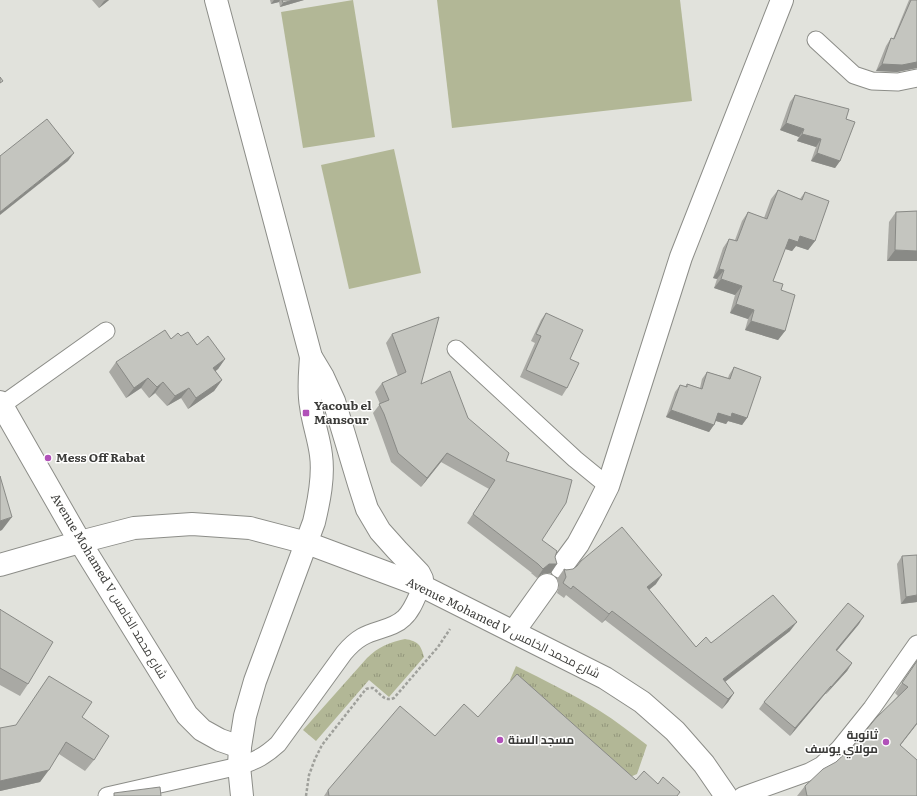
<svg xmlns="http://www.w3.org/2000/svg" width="917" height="796" font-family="Literata,Cairo,serif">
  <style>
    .grass { fill: url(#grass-tufts) }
    .garden { fill: #b2b796 }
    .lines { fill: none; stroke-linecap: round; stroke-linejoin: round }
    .service-casing { stroke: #8c8d88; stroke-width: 19 }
    .minor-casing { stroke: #8c8d88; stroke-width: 24 }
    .secondary-casing { stroke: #8c8d88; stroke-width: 24 }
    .path { stroke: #9fa09b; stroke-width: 2.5; stroke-dasharray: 3 2; stroke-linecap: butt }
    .service { stroke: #fff; stroke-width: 17 }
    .minor { stroke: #fff; stroke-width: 22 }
    .secondary { stroke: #fff; stroke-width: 22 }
    .wall { fill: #a9a9a4 }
    .shaded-wall { fill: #898a86 }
    .building { fill: #c4c5bf; stroke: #898a86 }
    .poi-dot { fill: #b151b9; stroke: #fffffe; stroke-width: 1.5 }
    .labels { text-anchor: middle; stroke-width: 3; stroke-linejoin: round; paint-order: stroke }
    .poi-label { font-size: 12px; font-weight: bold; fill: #3b3b39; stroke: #fffffe; text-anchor: start }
    .street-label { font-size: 12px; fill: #3b3b39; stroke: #fffffe }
  </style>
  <defs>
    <pattern id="grass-tufts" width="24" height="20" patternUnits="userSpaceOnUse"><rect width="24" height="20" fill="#b2b796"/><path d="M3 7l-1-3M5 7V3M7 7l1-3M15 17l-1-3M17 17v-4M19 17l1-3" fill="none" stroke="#92967b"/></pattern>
  </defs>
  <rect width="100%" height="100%" fill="#e1e2dc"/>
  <g class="grass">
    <path d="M405,639C418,641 421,645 424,657L389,697L369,680L316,741L303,730L367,658C378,647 390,642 405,639Z"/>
    <path d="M516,666C544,680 573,694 600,711C616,721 631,733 647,745L637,774L630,777L604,769L510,680Z"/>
  </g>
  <g class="garden">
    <path d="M353,0L375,137L303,148L281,12Z"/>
    <path d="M437,0H680L692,101L452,128Z"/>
    <path d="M394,149L421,273L349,289L321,165Z"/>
  </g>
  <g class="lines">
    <g class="service-casing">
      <g id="service">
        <path d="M816,40L854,75L872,81L898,82L917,78"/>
        <path d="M456,349L575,459L608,486"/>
        <path d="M2,405L106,331"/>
        <path d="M107,796L239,766C256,761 266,755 278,744L344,653C349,647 355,641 362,637C376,629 393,629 404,618C413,610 417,596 422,586"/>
        <path d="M742,796L809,772L822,765L839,749L872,708L917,644"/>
      </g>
    </g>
    <g class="minor-casing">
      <g id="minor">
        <path d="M0,402L80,542L187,715L202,730L220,740L240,747"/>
        <path d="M0,565L80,542L134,528L192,524L250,528L307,543"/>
        <path d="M561,567L578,544L592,518L608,486L681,257L782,0"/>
        <path d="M514,631L547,585"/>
      </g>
    </g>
    <g class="secondary-casing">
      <g id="secondary">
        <path d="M216,0L311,357L323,377L334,401L359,484L367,509L380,531L397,550L419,573L422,579V586"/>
        <path d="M307,543L422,586L605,678L642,702L675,731L704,764L726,796"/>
        <path d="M242,796L239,766L240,747L245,716L255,681L314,522C319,501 324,477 321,455C319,438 313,423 311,406C308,390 310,373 311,357"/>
      </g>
    </g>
    <path class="path" d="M306,796L309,775L315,759L322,745L366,689L370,688H373C381,694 384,702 394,698L438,647L450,629"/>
    <use href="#service" class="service"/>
    <use href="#minor" class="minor"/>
    <use href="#secondary" class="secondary"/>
  </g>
  <g class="wall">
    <path d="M92,0H109L99,8Z"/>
    <path d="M270,0H304L280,7L279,2L271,4Z"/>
    <path d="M909,0H917V68L897,72L876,71L886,46L891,38L893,39Z"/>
    <path d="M795,95L846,119L840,161L835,168L811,161L816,147L797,141L799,137L780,130L790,102Z"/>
    <path d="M778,190L800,199L805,192L815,241L808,250L796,246L792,251L785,249L773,281L781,290L785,331L778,340L745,330L748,319L730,313L735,295L714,288L717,279L713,278L723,248L729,239L735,240L742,221L748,212L764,218L771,199Z"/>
    <path d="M917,211V261H887L889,222L896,212Z"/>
    <path d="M546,313L570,359L567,388L562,396L520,377L535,343L531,341L541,320Z"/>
    <path d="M392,334L421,384L468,418L506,461L542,540L555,557L551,573H548L542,574L537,578L531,573H532L467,523L489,489L441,462L421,487L391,462L377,423L373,413L380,404L375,392L382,383L398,376L386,343Z"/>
    <path d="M181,336L197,345L225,359L218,369L215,371L222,380L214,391L188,409L181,398L167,406L155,393L149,398L141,388L126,398L109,372L116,362L171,339Z"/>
    <path d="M734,367L747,418L742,425L728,421L726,424L716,421L709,432L666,417L675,392L680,385L685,387L687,384L700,388L702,379L707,372L728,378L729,375Z"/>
    <path d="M902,556L917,602L901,604L897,564Z"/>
    <path d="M564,569L656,584L649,590L696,647L711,643L790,631L725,682L734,693L728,702L722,709L605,620L602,623L566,595L564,598L557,593L559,586L557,579Z"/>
    <path d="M0,609L28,684L20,696L0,685Z"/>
    <path d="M859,624L836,651L852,663L847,671L826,694H825L790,736L759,709L764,702Z"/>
    <path d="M917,661V724L900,745L917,796H797L805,786L836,762L853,746L898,696L895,693Z"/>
    <path d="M82,717L94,760L85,771L59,754L40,782L0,791V728Z"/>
    <path d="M478,717L636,780L658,784L678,796H324L328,790L435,736Z"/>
  </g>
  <g class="shaded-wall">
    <path d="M106,0H109L99,8L104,1Z"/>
    <path d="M274,0H280L279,2L271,4Z"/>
    <path d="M293,0H304L280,7L283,3Z"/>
    <path d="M917,62V68L897,72L876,71L882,64Z"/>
    <path d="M786,123L804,129L799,137L780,130Z"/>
    <path d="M802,134L821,139L816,147L797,141Z"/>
    <path d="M74,153L68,161L0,215V212Z"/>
    <path d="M817,153L840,161L835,168L811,161Z"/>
    <path d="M800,236L815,241L808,250L796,246L792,251L782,248L789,239Z"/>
    <path d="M895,250L917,251V261H887Z"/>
    <path d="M719,269L724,270L717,279L713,278Z"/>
    <path d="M721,279L742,286L735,295L714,288Z"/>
    <path d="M736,304L754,310L748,319L730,313Z"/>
    <path d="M751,321L785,331L778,340L745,330Z"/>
    <path d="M225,359L218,369L206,379L213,368Z"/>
    <path d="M148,378L141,388L126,398L134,388Z"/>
    <path d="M222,380L214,391L188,409L196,398Z"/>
    <path d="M163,382L155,393L149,398L157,387Z"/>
    <path d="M189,388L181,398L167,406L175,396Z"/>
    <path d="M671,410L714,425L709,432L666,417Z"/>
    <path d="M718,413H732L747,418L742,425L728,421L726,424L713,420Z"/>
    <path d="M447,453L441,462L421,487L427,478Z"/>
    <path d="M12,517L2,530L0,531V521Z"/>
    <path d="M549,564H557L551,573H548L542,574L537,578L543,569Z"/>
    <path d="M662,575L656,584L641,596L647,587Z"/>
    <path d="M917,595V602L901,604L906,597Z"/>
    <path d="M612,611L605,620L602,623L609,614Z"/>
    <path d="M864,616L859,624L831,658L836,650Z"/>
    <path d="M797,622L790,631L717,688L723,679Z"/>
    <path d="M852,663L847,671L826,694L831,687Z"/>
    <path d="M831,686L825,694L790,736L795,728Z"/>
    <path d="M734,693L728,702L722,709L728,699Z"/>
    <path d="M917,723V724L892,756L900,745Z"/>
    <path d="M49,770L40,782L0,791V781Z"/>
  </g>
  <g class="building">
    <path d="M282,0H293L283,3Z"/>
    <path d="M911,0H917V62L902,65L882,64L891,38L894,39Z"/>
    <path d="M0,77L3,81L0,83Z"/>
    <path d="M795,95L849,109L846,119L855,122L840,161L817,153L821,139L802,134L804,129L786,123Z"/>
    <path d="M47,119L74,153L0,212V156Z"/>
    <path d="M778,190L802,200L805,192L829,201L815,241L800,236L798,242L789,239L773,281L783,284L781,290L795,295L785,331L751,321L754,310L736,304L742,286L721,279L724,270L719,269L729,239L737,241L748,212L767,219Z"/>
    <path d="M917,211V251L895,250L896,212Z"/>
    <path d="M546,313L583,330L570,359L579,363L567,388L526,370L541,336L536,334Z"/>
    <path d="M439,317L421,384L450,371L468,418L509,453L506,461L572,480L566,503L542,540L557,551L555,557L557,564H549L543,569L538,564L473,514L495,480L447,453L427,478L398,453L384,414L379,404L389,400L382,383L406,372L392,334Z"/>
    <path d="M165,330L171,339L178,333L181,336L188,332L197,345L208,336L225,359L213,368L222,380L196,398L189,388L175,396L163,382L157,387L148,378L134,388L116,362Z"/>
    <path d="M734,367L761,377L747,418L732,413L731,417L718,413L714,425L671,410L680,385L687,387V384L702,389L707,372L730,379Z"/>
    <path d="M0,476L12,517L0,521Z"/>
    <path d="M622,527L662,575L647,587L696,647L706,637L711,643L773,595L797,622L723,679L734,693L728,699L612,611L609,614L573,586L571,589L563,583L566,577L564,569L566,570L573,569L577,566L581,561Z"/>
    <path d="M917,555V595L906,597L902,556Z"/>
    <path d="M848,603L864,616L836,650L852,663L831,687V686L795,728L764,702Z"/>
    <path d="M0,609L1,610L53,642L28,684L0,668Z"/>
    <path d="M917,661V723L900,745L917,760V796H807L805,786L823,769L836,762L853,746L876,718L908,687L902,683Z"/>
    <path d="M517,674L636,780L644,771L658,784L663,777L680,792L677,796H329L328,790L400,706L435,736L464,704L478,717Z"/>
    <path d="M49,676L92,702L82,717L109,736L94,760L66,742L49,770L0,781V728L16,725Z"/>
    <path d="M160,787L161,796H114V793Z"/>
  </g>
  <g class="poi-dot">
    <rect x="302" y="409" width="8" height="8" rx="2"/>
    <circle cx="48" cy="458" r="4"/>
    <circle cx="500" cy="740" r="4"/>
    <circle cx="886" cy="742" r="4"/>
  </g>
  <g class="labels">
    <g class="poi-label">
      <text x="314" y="410">Yacoub el<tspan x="314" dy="14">Mansour</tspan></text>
      <text x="56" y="462">Mess Off Rabat</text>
      <text x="878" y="739" text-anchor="end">ثانوية<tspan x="878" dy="14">مولاي يوسف</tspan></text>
      <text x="508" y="744">مسجد السنة</text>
    </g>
    <g class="street-label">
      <text transform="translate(109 586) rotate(59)" y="4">Avenue Mohamed V شارع محمد الخامس</text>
      <text transform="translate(503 628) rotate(26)" y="4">Avenue Mohamed V شارع محمد الخامس</text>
    </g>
  </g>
</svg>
